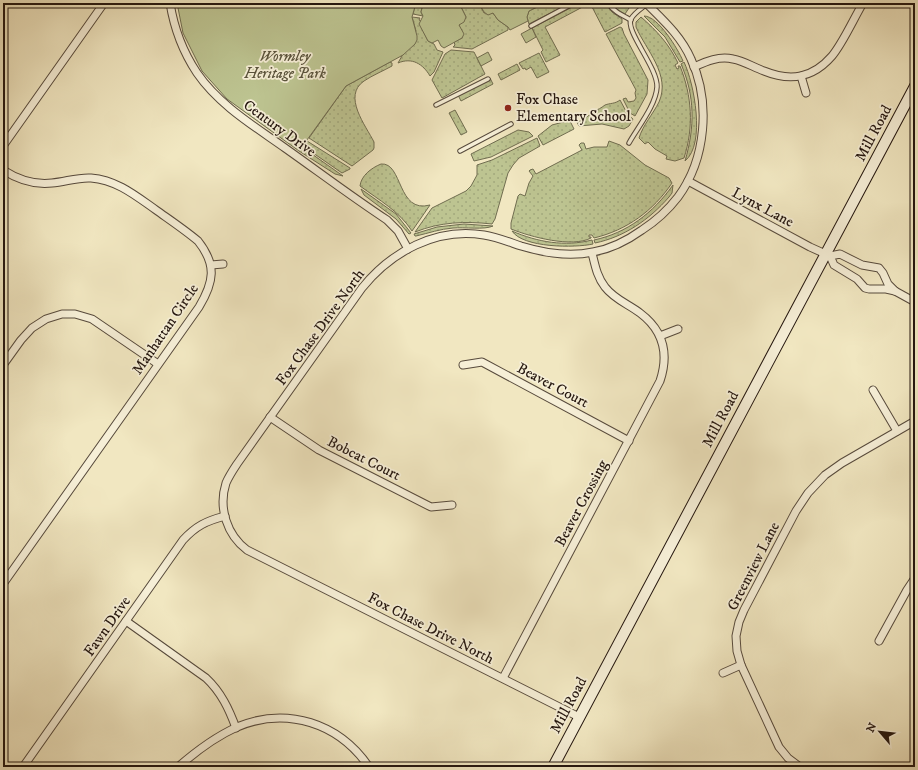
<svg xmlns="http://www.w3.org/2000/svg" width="918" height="770" font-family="'IM FELL DW Pica',serif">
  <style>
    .grass { fill: url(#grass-dots); stroke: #706d50 }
    .park { fill: #bdc491; stroke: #706d50 }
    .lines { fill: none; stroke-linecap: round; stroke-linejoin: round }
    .lane-casing { stroke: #574a3c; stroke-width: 5.5 }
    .street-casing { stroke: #574a3c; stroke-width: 9 }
    .secondary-casing { stroke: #24160f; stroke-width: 12 }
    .lane { stroke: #f6efd7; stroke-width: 3.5 }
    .street { stroke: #f6efd7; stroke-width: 7 }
    .secondary { stroke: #f6efd7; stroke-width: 10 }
    .poi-dot { fill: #8f2418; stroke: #f6efd7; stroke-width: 1.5 }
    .labels { text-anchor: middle; stroke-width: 3.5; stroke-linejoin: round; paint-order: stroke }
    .park-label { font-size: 15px; font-style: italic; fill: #5a533c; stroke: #f6efd7 }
    .poi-label { font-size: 15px; fill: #24160f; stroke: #f6efd7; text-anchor: start }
    .street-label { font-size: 15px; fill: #24160f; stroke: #f6efd7 }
  </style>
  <defs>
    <pattern id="grass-dots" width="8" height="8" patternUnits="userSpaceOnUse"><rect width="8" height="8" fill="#bdc491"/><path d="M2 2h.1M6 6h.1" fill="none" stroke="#a2a87c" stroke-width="1.8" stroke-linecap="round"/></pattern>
  </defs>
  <rect width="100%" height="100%" fill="#f1e7c1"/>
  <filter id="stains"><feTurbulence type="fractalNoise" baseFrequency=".005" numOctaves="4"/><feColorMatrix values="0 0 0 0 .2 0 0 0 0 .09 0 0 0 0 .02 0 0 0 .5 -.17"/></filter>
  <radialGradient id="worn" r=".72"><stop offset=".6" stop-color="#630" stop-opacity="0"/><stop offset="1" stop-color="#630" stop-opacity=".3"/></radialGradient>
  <g class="grass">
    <path d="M416,3H431L422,8L421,12L423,16L413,14Z"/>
    <path d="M459,3H479L484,13H493L498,20L508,27V30L472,49L453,47L455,45L454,42L462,38L459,25L466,17Z"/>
    <path d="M538,3H570L529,24L527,17L529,11L537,7Z"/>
    <path d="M580,3H605L612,12L622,19V23L605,32L590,3L545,27L560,55L546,62L541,52L543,50L532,28Z"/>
    <path d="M611,3H630L631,5L625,14L615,8Z"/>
    <path d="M644,16C658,16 678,49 683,61L680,62L665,37Z"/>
    <path d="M412,17L420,18L419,20L421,21L420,24L428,41L434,44L437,50L443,52L434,72L430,76C423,64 412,57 398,63L416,31Z"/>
    <path d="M641,17C657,31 669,44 678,63L675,65L677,69L679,68L678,66H680C692,96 694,127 684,158L675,161L666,159L667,156L655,149L648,142L645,144L639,138C643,125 653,114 659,102C671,75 646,50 636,27V22Z"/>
    <path d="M620,27L622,28L624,34L648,80L647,94L635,116L630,113L623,99L626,98L628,102L634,101L636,98L635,93L636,90L606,34Z"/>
    <path d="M451,50L474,52L485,74L442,98L432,80L445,54Z"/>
    <path d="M539,53L549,72L537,78L531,67L526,70L525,68L523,69L519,63Z"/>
    <path d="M390,62L392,63V66C383,71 373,75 364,81C342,96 366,126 374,142V148L373,150L352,166L309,138L346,86Z"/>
    <path d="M684,62C694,83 706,144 685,161C695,127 695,96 681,64Z"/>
    <path d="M517,64L520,70L501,80L498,74Z"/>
    <path d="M490,78L493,84L461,101L458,95Z"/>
    <path d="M620,100L628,115L633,119L629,126L624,129L602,124L579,126L577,122C581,121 591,115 593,111C598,110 601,108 605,105C610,103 615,104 620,100Z"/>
    <path d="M455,110L467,132L461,135L449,113Z"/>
    <path d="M567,121H570L574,129L543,145L538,136L552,125Z"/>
    <path d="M518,130L529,132L533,136L491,157L474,161L471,154L473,153Z"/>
    <path d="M537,138L540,146L519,158L513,165L508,173L495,219L492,224C465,221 440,222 415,232L432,208L466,191L471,186L477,175V165L492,160Z"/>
    <path d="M307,141L350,168V169L342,173L303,146Z"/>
    <path d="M609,141L620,145L645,165L669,178L672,183C653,211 627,230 594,238L592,235H589V237H591V238C572,248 531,237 511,229V223L518,196L520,194L525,196L529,183L533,176L529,171L530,170L533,169L536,174L582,150L579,145L581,143H584L586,149L594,147H607Z"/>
    <path d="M302,147L343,176L335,174L299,151Z"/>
    <path d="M381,164C403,162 397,214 430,205L412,231C399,211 379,200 360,186C361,176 371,168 381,164Z"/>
    <path d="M673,185L672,193L669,197C649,220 624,237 595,243L594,240C627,233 653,213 673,185Z"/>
    <path d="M361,189L396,214L411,233L409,234L396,219L364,195Z"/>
    <path d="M464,224L493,226C485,230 464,227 453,228C440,229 429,233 416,236H415L414,234L437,227Z"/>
    <path d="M512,231C537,242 565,247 592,240L593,244C575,248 523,248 512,231Z"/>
  </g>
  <g class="park">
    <path d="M177,3H416L412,17L417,36V40L415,44L403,55L346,86L299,151L227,99L202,71L183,33Z"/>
    <path d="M431,3H459L466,17L464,22L459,25L464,34L462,38L444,48L441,46L438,40L432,43L428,41L419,24L423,16L421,12L422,8Z"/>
    <path d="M479,3H538L537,7L529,11L527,17L528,21L510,30L508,27L498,20L493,13L488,15L484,12Z"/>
    <path d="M532,28L536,37L526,43L521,34Z"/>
    <path d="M488,52L492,60L481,66L477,58Z"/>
  </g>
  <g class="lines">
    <g class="lane-casing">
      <g id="lane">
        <path d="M608,3C614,12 622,15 631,20"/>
        <path d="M531,26L574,3"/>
        <path d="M436,105L488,79"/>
        <path d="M629,143C638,127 656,105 657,87C658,68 625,31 631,19C634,13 642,8 647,4"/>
        <path d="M460,151L511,124"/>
      </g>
    </g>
    <g class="street-casing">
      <g id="street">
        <path d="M170,3C174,28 183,52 197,73C219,105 254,126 285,148C319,172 352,197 387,220L398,231L408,249"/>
        <path d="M694,67C707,61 719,56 733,59C744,61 753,67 764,71C791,82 813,78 832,56C843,43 854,18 863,3"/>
        <path d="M801,76L806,93"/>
        <path d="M3,146L104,3"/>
        <path d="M3,170C17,179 35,185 52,183C65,182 78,177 91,178C117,180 136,196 156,210C170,220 185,230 198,241C217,265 214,282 199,307L3,584"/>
        <path d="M688,181L810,247L830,256L840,254L862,265L879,268L883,273L888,284L895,291"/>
        <path d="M830,256L834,265L857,279L865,288L869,289H886L895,291L915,302"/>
        <path d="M211,265L223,264"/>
        <path d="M660,336L678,329"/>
        <path d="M3,365L21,340L32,328L46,319L62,314H75L92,319L158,364"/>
        <path d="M463,365L482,362L629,441"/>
        <path d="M873,390L897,431"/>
        <path d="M270,417L319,450L431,507L452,505"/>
        <path d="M126,621L206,678C221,692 229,709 236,728"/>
        <path d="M879,641L907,590L915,578"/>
        <path d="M723,673L741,665"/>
        <path d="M503,678L660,381C669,354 664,331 640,313C628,304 614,299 605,287C597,277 595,265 592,253"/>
        <path d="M579,717L247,550C227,535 218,508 226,483C229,476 233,470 237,464L362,288C391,252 436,227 484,235C497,237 509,242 521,246C544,253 570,257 593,252C611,249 628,240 642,230C656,221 668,210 678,197C706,159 711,102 691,59C681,36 663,20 646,3"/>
        <path d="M23,767L183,540C196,526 206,521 225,516"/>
        <path d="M178,767C194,753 217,736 237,727C287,706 339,723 369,767"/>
        <path d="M800,767L788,758L779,747L741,665L737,651L736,636L739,622L744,610L796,511L808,493L825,475L842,463L915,421"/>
      </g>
    </g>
    <g class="secondary-casing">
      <path id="secondary" d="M553,767L915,86"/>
    </g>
    <use href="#lane" class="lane"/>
    <use href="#street" class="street"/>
    <use href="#secondary" class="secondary"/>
  </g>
  <circle class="poi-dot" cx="508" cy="108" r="4"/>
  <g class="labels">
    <g class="park-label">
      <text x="285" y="61">Wormley<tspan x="285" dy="17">Heritage Park</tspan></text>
    </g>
    <g class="poi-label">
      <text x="516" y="104">Fox Chase<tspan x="516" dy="17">Elementary School</tspan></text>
    </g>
    <g class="street-label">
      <text transform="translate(280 128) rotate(36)" y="5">Century Drive</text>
      <text transform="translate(873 133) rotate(-62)" y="5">Mill Road</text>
      <text transform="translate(763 207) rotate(28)" y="5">Lynx Lane</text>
      <text transform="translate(320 327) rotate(-54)" y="5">Fox Chase Drive North</text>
      <text transform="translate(165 329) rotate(-56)" y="5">Manhattan Circle</text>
      <text transform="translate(553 385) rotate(28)" y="5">Beaver Court</text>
      <text transform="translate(720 419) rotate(-62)" y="5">Mill Road</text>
      <text transform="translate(364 458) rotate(27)" y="5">Bobcat Court</text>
      <text transform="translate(581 503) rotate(-62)" y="5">Beaver Crossing</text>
      <text transform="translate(753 566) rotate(-63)" y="5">Greenview Lane</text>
      <text transform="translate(107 626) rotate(-55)" y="5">Fawn Drive</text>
      <text transform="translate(431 628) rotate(27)" y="5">Fox Chase Drive North</text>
      <text transform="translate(568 705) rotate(-62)" y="5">Mill Road</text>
    </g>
  </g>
  <rect width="918" height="770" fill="none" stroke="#f1e7c1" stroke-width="16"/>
  <rect x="4" y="4" width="910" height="762" fill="none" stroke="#24160f" stroke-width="2"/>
  <rect x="8" y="8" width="902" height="754" fill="none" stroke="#24160f"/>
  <g transform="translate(880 732) rotate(298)" stroke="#f6efd7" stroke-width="3" paint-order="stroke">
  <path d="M0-3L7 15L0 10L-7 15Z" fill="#24160f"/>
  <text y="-6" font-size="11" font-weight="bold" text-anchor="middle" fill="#24160f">N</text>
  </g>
  <rect width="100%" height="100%" filter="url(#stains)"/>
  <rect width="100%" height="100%" fill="url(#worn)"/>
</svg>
